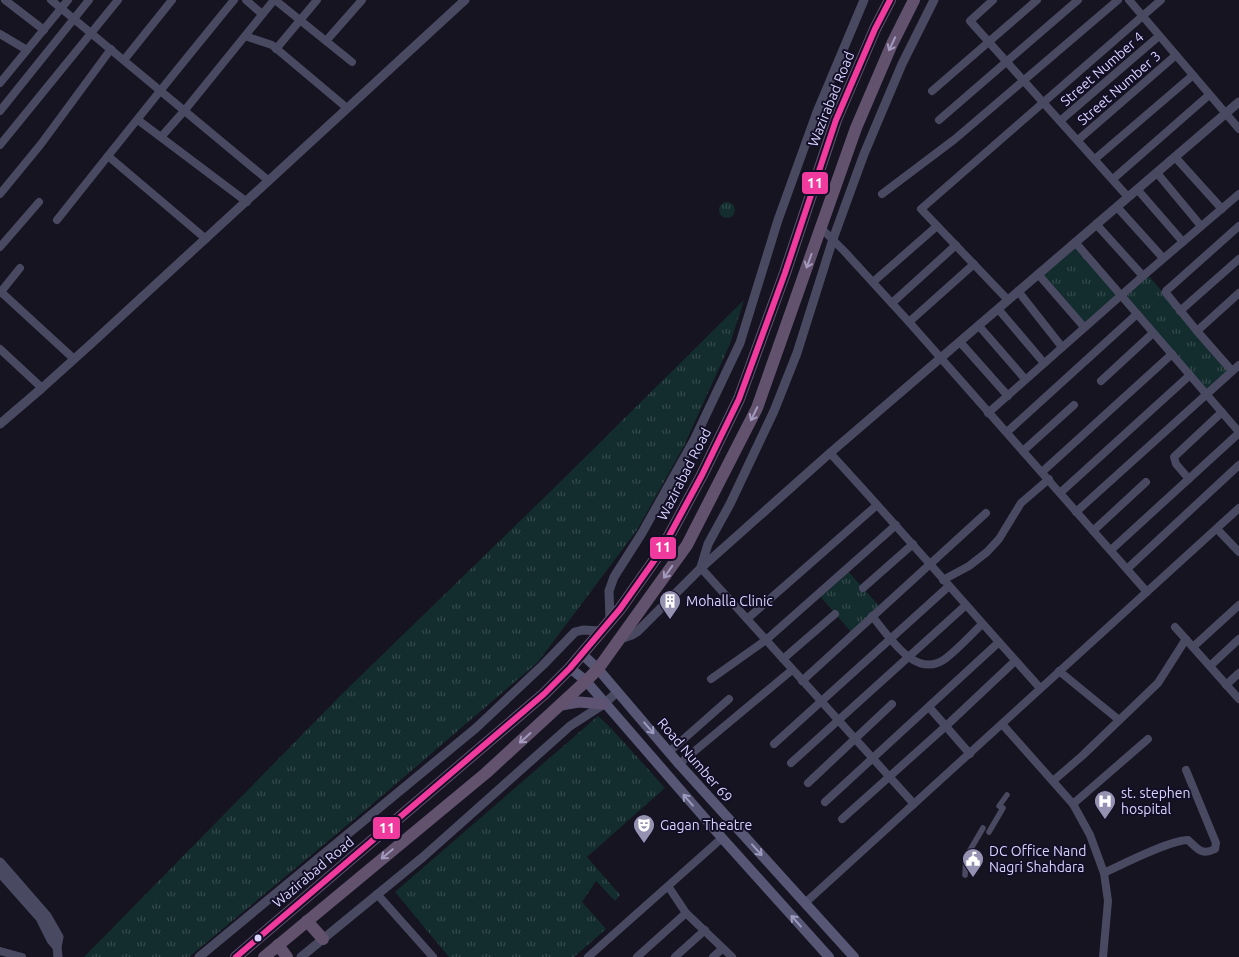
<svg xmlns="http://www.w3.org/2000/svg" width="1239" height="957" font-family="Ubuntu,sans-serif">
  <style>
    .grass { fill: url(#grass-tufts) }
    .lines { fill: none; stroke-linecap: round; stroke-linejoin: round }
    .pedestrian { stroke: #4a4962; stroke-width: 5.5 }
    .minor { stroke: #4a4962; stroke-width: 8 }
    .tertiary { stroke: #4a4962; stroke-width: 9 }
    .secondary { stroke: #575674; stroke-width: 10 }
    .primary { stroke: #5e5373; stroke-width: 11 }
    .trunk { stroke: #62526e; stroke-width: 12 }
    .bus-1-casing { stroke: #130f26; stroke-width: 10 }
    .bus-1 { stroke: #f13a9d; stroke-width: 6 }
    .oneway { stroke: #a39abe }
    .oneway2 { stroke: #9e9bc0 }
    .bus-dot { fill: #d9d4ff; stroke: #130f26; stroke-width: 2 }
    .labels { text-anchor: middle; stroke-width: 4; stroke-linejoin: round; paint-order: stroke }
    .street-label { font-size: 14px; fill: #d9d4ff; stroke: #130f26 }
    .poi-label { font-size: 14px; fill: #d9d4ff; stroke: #130f26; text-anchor: start }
    .line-badge { stroke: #130f26; stroke-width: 2 }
    .badge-label { font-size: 14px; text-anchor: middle; font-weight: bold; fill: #fff }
  </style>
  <defs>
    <pattern id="grass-tufts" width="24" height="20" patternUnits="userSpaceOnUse" patternTransform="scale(1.25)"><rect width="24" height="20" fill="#132c2d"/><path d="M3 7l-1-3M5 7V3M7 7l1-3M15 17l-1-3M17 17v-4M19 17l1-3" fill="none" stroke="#354a4c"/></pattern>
  </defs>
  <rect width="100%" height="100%" fill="#161421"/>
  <g class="grass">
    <circle cx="727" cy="210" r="8"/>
    <path d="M1075,242L1121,295L1146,273L1232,371L1206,393L1121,295L1084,327L1038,274Z"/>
    <path d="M744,300L730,344L684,446L637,530L538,662L369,807L189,957H84L344,692L555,487Z"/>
    <path d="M846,569L881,608L853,634L818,594Z"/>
    <path d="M598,716L611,728L665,788L587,857L620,895L615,901L596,881L582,902L606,929L574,957H449L395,892Z"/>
  </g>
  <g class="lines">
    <g class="pedestrian">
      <path d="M989,832L1003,808L999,806L1007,795"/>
      <path d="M965,875L966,857L983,828"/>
    </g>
    <g class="minor">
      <path d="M5,0L44,30"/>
      <path d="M51,0L269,181"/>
      <path d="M246,0L262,14"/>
      <path d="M275,0L352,62"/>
      <path d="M993,0L970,21L1128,197"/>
      <path d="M1129,0L1239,129"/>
      <path d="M0,34L27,50"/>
      <path d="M245,36L272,45L347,108"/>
      <path d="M326,41L362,0"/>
      <path d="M276,49L317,0"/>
      <path d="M124,60L172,0"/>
      <path d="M0,83L68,0"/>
      <path d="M932,91L1037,0"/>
      <path d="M0,111L89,0"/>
      <path d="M138,120L247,202"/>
      <path d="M939,120L1078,0"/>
      <path d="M1060,121L1159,36"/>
      <path d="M161,137L185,110L274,0"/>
      <path d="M1078,140L1176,55"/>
      <path d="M0,145L118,0"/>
      <path d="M108,156L206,239"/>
      <path d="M1175,157L1222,209"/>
      <path d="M1095,159L1192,76"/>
      <path d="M1157,173L1201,226"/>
      <path d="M1113,179L1209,95"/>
      <path d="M1137,189L1183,242"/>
      <path d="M0,194L41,144L111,49"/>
      <path d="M882,194L955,139L1118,0"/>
      <path d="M1117,207L1163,258"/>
      <path d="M57,220C115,147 174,73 234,0"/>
      <path d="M1096,224L1143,276"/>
      <path d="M821,228L845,252L909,322L1147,592"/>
      <path d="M1075,242L1239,432"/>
      <path d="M0,247L39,202"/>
      <path d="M1038,274L1084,327"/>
      <path d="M873,282L937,226"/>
      <path d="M0,291L74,359"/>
      <path d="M1018,291L1062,347"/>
      <path d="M0,293L20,268"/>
      <path d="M1008,300L921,209L1161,0"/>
      <path d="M892,303L956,245"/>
      <path d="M999,310L1044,363"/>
      <path d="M1180,311L1239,259"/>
      <path d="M909,322L974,264"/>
      <path d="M979,326L1025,379"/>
      <path d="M1197,331L1166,293V291L1239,226"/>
      <path d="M960,342L1008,396"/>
      <path d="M0,349L42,388"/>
      <path d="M1232,371L1197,331L1239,293"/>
      <path d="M1101,381L1153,333"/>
      <path d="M988,413L1143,276L1239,194"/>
      <path d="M1007,432L1137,314"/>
      <path d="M1023,451L1074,405"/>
      <path d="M830,453C901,530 970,610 1040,688"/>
      <path d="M1042,472L1172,354"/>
      <path d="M1189,479L1176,464L1174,457L1222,412"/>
      <path d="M1060,493L1190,375"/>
      <path d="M1076,512L1239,365"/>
      <path d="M1217,529L1239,552"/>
      <path d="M1093,531L1146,482"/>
      <path d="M1111,550L1239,433"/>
      <path d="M701,568L914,804"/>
      <path d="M1127,569L1239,465"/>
      <path d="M943,580L969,566L987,552L999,539L1021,503L1049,479"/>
      <path d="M863,588L913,544"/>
      <path d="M872,616C889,636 915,680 945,659C958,649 970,636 982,624"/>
      <path d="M747,619L877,505"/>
      <path d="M1175,627L1239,699"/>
      <path d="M1193,647L1239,605"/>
      <path d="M783,659L835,614"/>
      <path d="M1210,666L1239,639"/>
      <path d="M1059,671L1119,720"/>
      <path d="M711,679L766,640L896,525"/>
      <path d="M802,681L986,513"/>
      <path d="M1226,685L1239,673"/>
      <path d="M929,707L970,754"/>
      <path d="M1002,724L1073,804L1090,835L1104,873L1108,901L1103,957"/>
      <path d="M774,744L949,586"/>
      <path d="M670,751L729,699"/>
      <path d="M791,763L966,605"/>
      <path d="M679,764L792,670"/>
      <path d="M1053,781L1082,756L1158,683L1186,639"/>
      <path d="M808,783L892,704"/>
      <path d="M825,802L999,642"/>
      <path d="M1073,804L1148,739"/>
      <path d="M842,819L946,726L1015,661"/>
      <path d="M1104,873C1123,864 1170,840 1188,840C1197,848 1201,856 1215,849L1216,843L1186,770"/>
      <path d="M668,886L686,913L732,957"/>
      <path d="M377,894L433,957"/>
      <path d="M805,903L1239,508"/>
      <path d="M0,951L22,957"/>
      <path d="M588,957L722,838"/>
      <path d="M637,957L686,913"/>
      <path d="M675,957L705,930"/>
      <path d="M713,957L722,949"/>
    </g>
    <g class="tertiary">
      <path d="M0,424L42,388L92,343L465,0"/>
      <path d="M701,567L708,544L730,504L774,411L797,353L833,239L864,154L902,64L934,0"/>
      <path d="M610,620L609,591L614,577L642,533L694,440L740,343L778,220L817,112L864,0"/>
      <path d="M620,639L632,635L637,632L701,568L830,453L1239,102"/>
      <path d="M0,862L47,916L59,937L57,947L58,957"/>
      <path d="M0,873L40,918L51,940L57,947"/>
      <path d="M199,957L476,728L543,665L575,632L583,630L601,631"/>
      <path d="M301,957L423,857L570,726L604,704L617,692"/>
    </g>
    <g class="secondary">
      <path d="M582,654L598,669L679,764L854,957"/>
      <path d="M570,668L586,681L722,838L829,957"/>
    </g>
    <path class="primary" d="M561,705L579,702L604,704"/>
    <g class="trunk">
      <path d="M307,921L323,939"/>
      <path d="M278,945L287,957"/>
      <path d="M236,957L544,694L570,668L620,609L661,551L702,475L739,399L785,273L836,120L875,29L890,0"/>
      <path d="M264,957L486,773L586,681L598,669L687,545L757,408L856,128L892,44L914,0"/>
    </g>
    <g class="bus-1-casing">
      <path id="bus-1" d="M236,957L544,694L570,668L620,609L661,551L702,475L739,399L785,273L836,120L875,29L890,0"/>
    </g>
    <use href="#bus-1" class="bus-1"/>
  </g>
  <defs><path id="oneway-shaft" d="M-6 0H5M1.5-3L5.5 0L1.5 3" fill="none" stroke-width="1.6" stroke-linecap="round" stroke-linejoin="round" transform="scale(1.25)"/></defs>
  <g class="oneway">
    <use href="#oneway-shaft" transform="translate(892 44) rotate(115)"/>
    <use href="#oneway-shaft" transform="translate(809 261) rotate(110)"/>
    <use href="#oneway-shaft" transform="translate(754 414) rotate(116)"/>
    <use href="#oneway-shaft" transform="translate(668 572) rotate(125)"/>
    <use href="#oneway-shaft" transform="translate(525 738) rotate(138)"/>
    <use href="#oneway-shaft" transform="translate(387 854) rotate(140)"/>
  </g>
  <g class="oneway2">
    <use href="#oneway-shaft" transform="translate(649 728) rotate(49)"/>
    <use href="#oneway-shaft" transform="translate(688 800) rotate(-131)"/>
    <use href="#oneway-shaft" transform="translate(757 850) rotate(48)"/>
    <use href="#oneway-shaft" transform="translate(796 921) rotate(-132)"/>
  </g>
  <defs>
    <g id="building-pin" transform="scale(1.125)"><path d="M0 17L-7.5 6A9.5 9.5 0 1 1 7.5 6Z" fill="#9591b1" stroke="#130f26"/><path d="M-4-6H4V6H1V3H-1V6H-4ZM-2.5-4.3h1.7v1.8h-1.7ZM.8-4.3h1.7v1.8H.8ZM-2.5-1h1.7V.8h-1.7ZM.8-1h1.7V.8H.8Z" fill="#fff"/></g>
    <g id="hospital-pin" transform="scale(1.125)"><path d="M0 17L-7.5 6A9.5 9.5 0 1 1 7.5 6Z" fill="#9591b1" stroke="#130f26"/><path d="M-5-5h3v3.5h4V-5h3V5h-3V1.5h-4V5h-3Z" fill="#fff"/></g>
    <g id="theatre-pin" transform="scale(1.125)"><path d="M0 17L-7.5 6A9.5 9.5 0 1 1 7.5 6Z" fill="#9591b1" stroke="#130f26"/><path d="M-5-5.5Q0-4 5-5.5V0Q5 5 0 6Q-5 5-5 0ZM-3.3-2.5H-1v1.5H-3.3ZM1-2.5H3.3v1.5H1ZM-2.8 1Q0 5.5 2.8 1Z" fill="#fff"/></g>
    <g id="civic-pin" transform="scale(1.125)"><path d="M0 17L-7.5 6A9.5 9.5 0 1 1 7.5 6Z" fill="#9591b1" stroke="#130f26"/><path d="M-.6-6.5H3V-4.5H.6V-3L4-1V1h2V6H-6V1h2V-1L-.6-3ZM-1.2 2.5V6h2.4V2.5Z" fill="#fff"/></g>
  </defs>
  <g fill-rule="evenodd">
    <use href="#building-pin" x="670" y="601"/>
    <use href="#hospital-pin" x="1105" y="801"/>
    <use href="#theatre-pin" x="644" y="825"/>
    <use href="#civic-pin" x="973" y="859"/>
  </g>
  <circle class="bus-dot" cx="258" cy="938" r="4.5"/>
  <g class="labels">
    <g class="street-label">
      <text transform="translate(1102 69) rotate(-41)" y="5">Street Number 4</text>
      <text transform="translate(1119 88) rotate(-41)" y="5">Street Number 3</text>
      <text transform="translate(831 99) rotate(-68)" y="5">Wazirabad Road</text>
      <text transform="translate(684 474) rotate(-63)" y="5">Wazirabad Road</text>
      <text transform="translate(695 760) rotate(49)" y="5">Road Number 69</text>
      <text transform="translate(313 872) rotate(-40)" y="5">Wazirabad Road</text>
    </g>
    <g class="poi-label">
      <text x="686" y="606">Mohalla Clinic</text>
      <text x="1121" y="798">st. stephen<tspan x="1121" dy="16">hospital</tspan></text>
      <text x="660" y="830">Gagan Theatre</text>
      <text x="989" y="856">DC Office Nand<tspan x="989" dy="16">Nagri Shahdara</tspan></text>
    </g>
  </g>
  <g class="line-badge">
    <rect x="801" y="171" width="28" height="24" rx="5" fill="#f13a9d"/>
    <rect x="649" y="536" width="28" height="24" rx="5" fill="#f13a9d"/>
    <rect x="372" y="816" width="29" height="24" rx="5" fill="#f13a9d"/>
  </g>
  <g class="badge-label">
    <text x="815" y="188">11</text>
    <text x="663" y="552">11</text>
    <text x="387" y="833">11</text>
  </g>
</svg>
